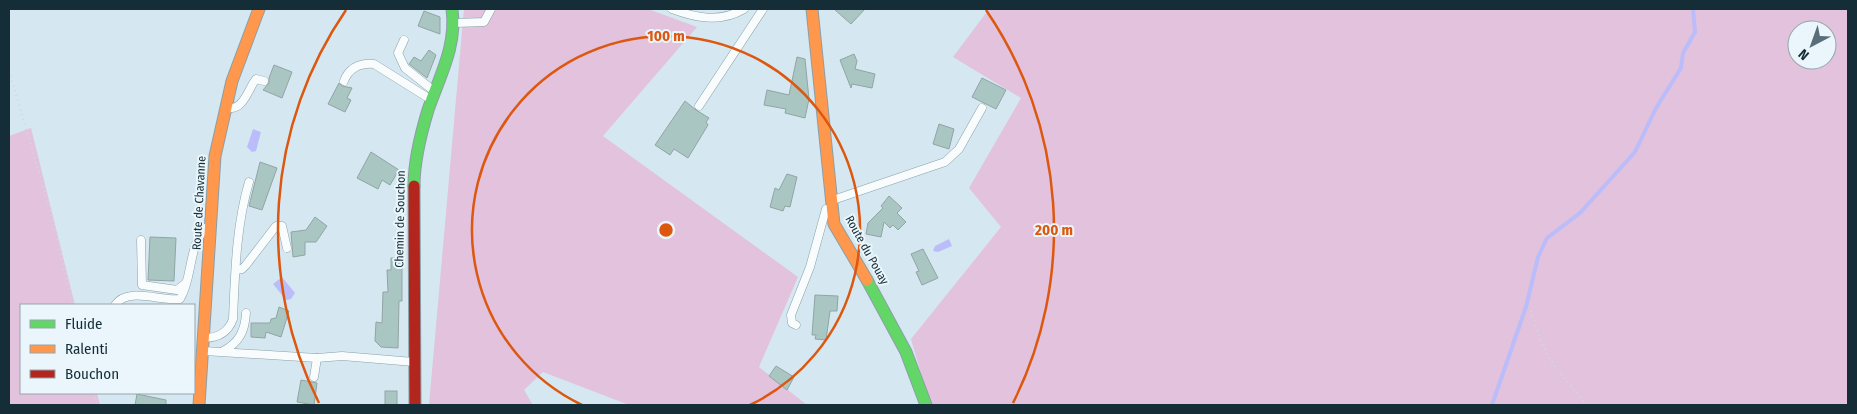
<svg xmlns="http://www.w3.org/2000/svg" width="1857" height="414" font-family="'Fira Sans Condensed',sans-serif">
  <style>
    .green { fill: #e2c2dc; fill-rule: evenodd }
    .water { fill: #babdf9 }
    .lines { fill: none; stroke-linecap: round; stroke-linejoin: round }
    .stream { stroke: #babdf9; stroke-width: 4 }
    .building { fill: #aac6c2; stroke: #91a4a4 }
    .lane-casing { stroke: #8c9fa8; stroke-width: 9 }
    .fast-casing { stroke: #8c9fa8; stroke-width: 13 }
    .slow-casing { stroke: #8c9fa8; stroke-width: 13 }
    .jam-casing { stroke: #8c9fa8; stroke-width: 13 }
    .path { stroke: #d2d9db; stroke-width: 2.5; stroke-dasharray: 1 4; stroke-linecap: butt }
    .lane { stroke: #f9fcfd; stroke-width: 8 }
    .fast { stroke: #63d668; stroke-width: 11 }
    .slow { stroke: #ff974d; stroke-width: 11 }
    .jam { stroke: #b3261e; stroke-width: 11 }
    .ring { fill: none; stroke: #dd570e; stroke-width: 2.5 }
    .labels { text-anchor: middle; stroke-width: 4; stroke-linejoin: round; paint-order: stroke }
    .street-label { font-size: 12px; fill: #152d37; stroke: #eaf6fb }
    .centre { fill: #dd570e; stroke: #eaf6fb; stroke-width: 2.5 }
    .ring-label { font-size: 15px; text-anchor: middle; font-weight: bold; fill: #dd570e; stroke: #eaf6fb; stroke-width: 4; stroke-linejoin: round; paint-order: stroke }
  </style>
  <rect width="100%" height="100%" fill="#d5e8f1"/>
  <g class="green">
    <path d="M464,9H648L697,27L603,136L798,277L759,367L807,405H629L543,372L524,390L533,405H429Z"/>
    <path d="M989,9H1848V405H930L911,339L1001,227L969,188L1021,98L953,57ZM1797,30H1827V60H1797Z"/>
    <path d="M31,128L75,305H21V393H97L100,405H9V136Z"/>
  </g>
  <g class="water">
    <path d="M253,129L261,132L256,151L252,152L247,147Z"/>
    <path d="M949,239L952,246L938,252L933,251L935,246Z"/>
    <path d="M282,277L295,293L291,299L286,300L273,284Z"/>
  </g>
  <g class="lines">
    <path class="stream" d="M1492,405L1526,307L1538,257L1547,238L1580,213L1635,152L1656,108L1681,68L1683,53L1695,32L1693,9"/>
  </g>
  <g class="building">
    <path d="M834,9H865L851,24Z"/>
    <path d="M424,11L440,17V34L418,26Z"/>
    <path d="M429,50L436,55L427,78L409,64L414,57L421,61Z"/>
    <path d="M854,54L857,61L855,69L875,74L872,88L852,84L851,88L840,60Z"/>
    <path d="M797,57L805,59L809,99L805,118L785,113L786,109L764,105L767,90L789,95Z"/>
    <path d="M274,65L292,72L282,98L263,90L269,83V78Z"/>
    <path d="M982,78L1006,90L996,109L972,97Z"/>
    <path d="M339,83L342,86L352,88L347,98L351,100L345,112L328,104Z"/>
    <path d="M685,101L696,110L709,118L706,122L708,125L688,158L674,149L670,155L655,145Z"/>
    <path d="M939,124L954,129L949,149L933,144Z"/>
    <path d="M371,152L399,170L390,185L382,180L378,189L357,178Z"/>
    <path d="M260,162L277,168L262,210L249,206Z"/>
    <path d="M787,174L797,177L790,207L785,206L783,211L770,207L775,188L779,190Z"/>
    <path d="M889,196L902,208L897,213L906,222L898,230L893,225L890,228L884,222L881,237L866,234L868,223L883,208L881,206Z"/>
    <path d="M315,217L327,226L316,242H305V255L293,257L291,232L306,230Z"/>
    <path d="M150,237L176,238L174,281L148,280Z"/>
    <path d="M923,249L938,278L922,285L916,272L919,271L911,254Z"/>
    <path d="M391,258H402V301H399L398,348L381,347L375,341L376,322L382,323L383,292H388L387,270H391Z"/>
    <path d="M815,295L838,296L837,311H830L826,340L815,339L816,335H812Z"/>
    <path d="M279,307L289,311L281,337L266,332L265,338L251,337V323H270L271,319L276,318Z"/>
    <path d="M776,366L794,377L787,390L769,376Z"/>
    <path d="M301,380L317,383L314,405L297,402Z"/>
    <rect x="385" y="391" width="12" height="14"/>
    <path d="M137,394L166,400V405H135Z"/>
  </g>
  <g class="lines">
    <g class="lane-casing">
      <g id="lane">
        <path d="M672,9C696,18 720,23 744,9"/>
        <path d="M456,23L484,22L491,9"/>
        <path d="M404,40L398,53L405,68L434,91"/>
        <path d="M344,81C349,68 360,63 374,64L430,99"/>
        <path d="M699,106L763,9"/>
        <path d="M228,108C244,110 248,89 256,79L264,81"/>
        <path d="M833,200L945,162L959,149L982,108"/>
        <path d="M141,240L142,285L177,290L186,283"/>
        <path d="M236,270L242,269L246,265L276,226H282L287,248"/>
        <path d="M115,305C128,286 161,302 180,299C193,278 188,245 206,228"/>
        <path d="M796,325L792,323L791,315L810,267L826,209"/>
        <path d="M204,338C218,338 228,333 233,319C235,274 236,226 249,182"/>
        <path d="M204,351L317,358L342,356L414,362"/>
        <path d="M223,351C239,343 245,331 246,313"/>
        <path d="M314,377L317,358"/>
      </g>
    </g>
    <g class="fast-casing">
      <g id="fast">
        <path d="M414,186C414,162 421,133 428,110C440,75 457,46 452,9"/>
        <path d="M867,280L906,352L926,405"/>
      </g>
    </g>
    <g class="slow-casing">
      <g id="slow">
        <path d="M812,9L834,224L867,280"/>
        <path d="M199,405L215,156L232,81L259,9"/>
      </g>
    </g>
    <g class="jam-casing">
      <path id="jam" d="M414,186L415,405"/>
    </g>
    <g class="path">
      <path d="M9,71L50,210L73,305"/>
      <path d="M1531,311L1541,341L1552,363L1587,405"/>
      <path d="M94,393L97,405"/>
    </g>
    <use href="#lane" class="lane"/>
    <use href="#fast" class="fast"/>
    <use href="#slow" class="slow"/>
    <use href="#jam" class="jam"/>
  </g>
  <g class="ring">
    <path d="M582 405A194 194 0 1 1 750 405"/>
    <path d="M319 403A388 388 0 0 1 346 10M986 10A388 388 0 0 1 1013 403"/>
  </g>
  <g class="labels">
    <g class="street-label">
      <text transform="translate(199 203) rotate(-87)" y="4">Route de Chavanne</text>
      <text transform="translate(400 219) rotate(-89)" y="4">Chemin de Souchon</text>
      <text transform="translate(867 250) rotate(61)" y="4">Route du Pouay</text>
    </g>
  </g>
  <circle cx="666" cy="230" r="8" class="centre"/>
  <g class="ring-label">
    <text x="666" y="41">100 m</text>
    <text x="1054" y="235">200 m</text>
  </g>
  <rect width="1857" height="414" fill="none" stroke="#152d37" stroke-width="20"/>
  <rect x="20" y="304" width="175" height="90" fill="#eaf6fb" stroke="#95a6ad"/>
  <rect x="30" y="320" width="25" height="8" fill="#63d668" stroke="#95a6ad"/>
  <text x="65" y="329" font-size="15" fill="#152d37">Fluide</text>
  <rect x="30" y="345" width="25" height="8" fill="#ff974d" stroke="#95a6ad"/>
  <text x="65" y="354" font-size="15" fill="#152d37">Ralenti</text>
  <rect x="30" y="370" width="25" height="8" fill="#b3261e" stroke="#95a6ad"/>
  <text x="65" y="379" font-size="15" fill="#152d37">Bouchon</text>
  <g transform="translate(1812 45) rotate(221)"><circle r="24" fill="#eaf6fb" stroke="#95a6ad"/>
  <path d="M0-4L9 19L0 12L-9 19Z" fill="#586e78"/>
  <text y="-8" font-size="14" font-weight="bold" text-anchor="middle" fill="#152d37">N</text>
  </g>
</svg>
